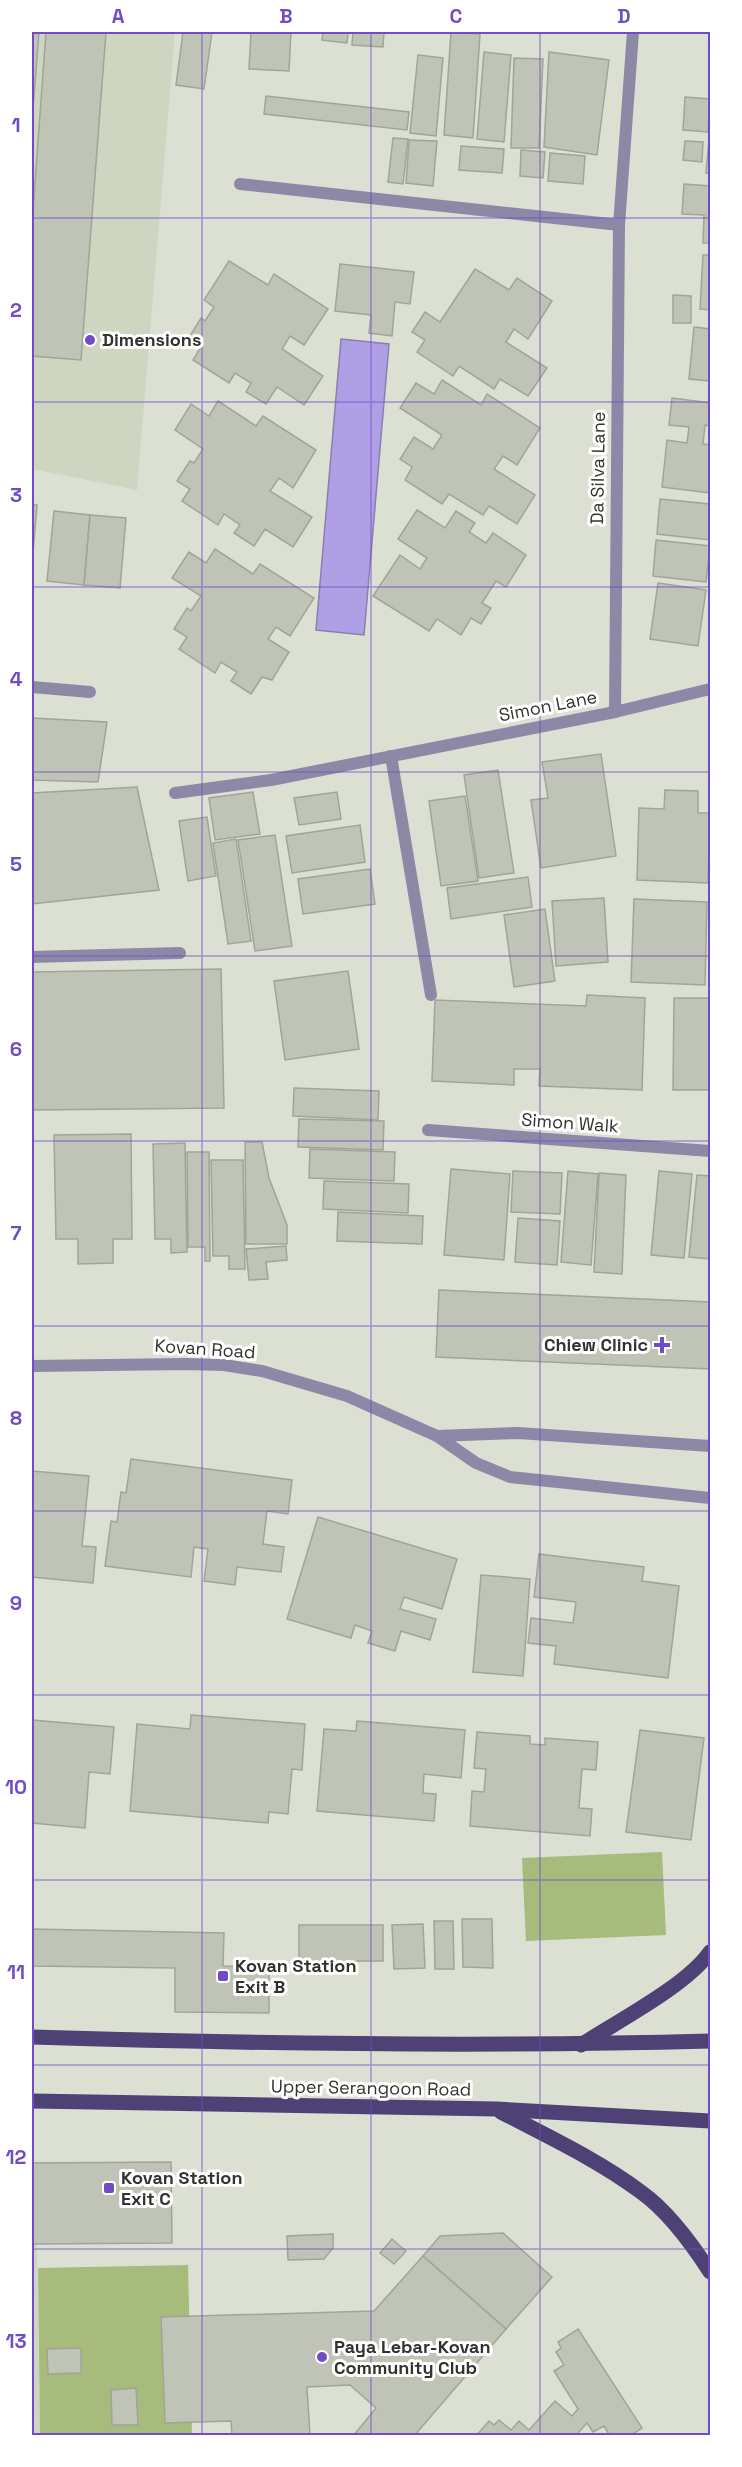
<svg xmlns="http://www.w3.org/2000/svg" width="742" height="2467" font-family="'Space Grotesk',sans-serif">
  <style>
    .built { fill: #ced5c1 }
    .green { fill: #a6bb7c }
    .water { fill: #afa0e6; stroke: #8a7faf; stroke-width: 1.5 }
    .building { fill: #bfc4b6; stroke: #a0a598; stroke-width: 1.5 }
    .lines { fill: none; stroke-linecap: round; stroke-linejoin: round }
    .minor { stroke: #8e88a7; stroke-width: 12 }
    .primary { stroke: #4e4175; stroke-width: 15 }
    .grid { fill: none; stroke: #714cc5; stroke-width: 1.5; stroke-opacity: 0.55 }
    .poi-dot { fill: #714cc5; stroke: #fff; stroke-width: 2 }
    .labels { text-anchor: middle; stroke-width: 6; stroke-linejoin: round; paint-order: stroke }
    .poi-label { font-size: 18px; font-weight: bold; fill: #32332e; stroke: #fff; text-anchor: start }
    .street-label { font-size: 18px; fill: #32332e; stroke: #fff }
    .neatline { fill: none; stroke: #714cc5; stroke-width: 2 }
    .grid-label { font-size: 20px; text-anchor: middle; font-weight: bold; fill: #714cc5 }
  </style>
  <rect width="100%" height="100%" fill="#dbe0d3"/>
  <g class="built">
    <path d="M32,32H175L137,490L32,469Z"/>
    <path d="M32,2196L36,2198L40,2436L32,2435Z"/>
  </g>
  <g class="green">
    <path d="M662,1852L666,1935L526,1941L522,1858Z"/>
    <path d="M188,2265L192,2435H40L38,2268Z"/>
  </g>
  <path class="water" d="M341,339L389,344L364,635L316,630Z"/>
  <g class="building">
    <path d="M32,32H39L32,122Z"/>
    <path d="M46,32H106L81,360L32,356V224Z"/>
    <path d="M183,32H212L204,89L176,85Z"/>
    <path d="M251,32H291L289,71L249,69Z"/>
    <path d="M323,32H348L347,43L322,40Z"/>
    <path d="M353,32H384L383,47L352,45Z"/>
    <path d="M451,32L480,34L473,138L444,135Z"/>
    <path d="M484,52L511,55L504,142L477,139Z"/>
    <path d="M549,52L609,60L597,155L544,147Z"/>
    <path d="M418,55L443,58L436,136L410,133Z"/>
    <path d="M514,58L543,59L539,148H511Z"/>
    <path d="M266,96L409,112L407,130L264,114Z"/>
    <path d="M685,97L710,99L708,132L683,130Z"/>
    <path d="M393,138L408,139L403,184L388,182Z"/>
    <path d="M709,139H710V173H706Z"/>
    <path d="M409,140L437,141L433,186L406,183Z"/>
    <path d="M685,141L703,142L702,162L683,160Z"/>
    <path d="M461,146L504,149L502,173L459,170Z"/>
    <path d="M521,150L545,152L543,178L520,176Z"/>
    <path d="M550,153L585,156L583,184L548,181Z"/>
    <path d="M684,184L710,186V243H703L704,215L682,214Z"/>
    <path d="M703,255H710V310L700,309Z"/>
    <path d="M229,261L268,285L274,274L328,309L304,345L290,336L282,349L323,376L304,405L277,387L266,404L246,392L251,383L235,373L229,383L193,360L201,347L188,339L201,318L205,321L214,307L204,300Z"/>
    <path d="M340,264L414,272L410,304L395,302L392,336L369,333L371,315L335,311Z"/>
    <path d="M475,269L509,290L517,278L552,301L528,339L514,329L506,342L547,368L528,396L500,379L494,389L459,366L453,376L417,352L425,340L412,332L425,312L440,322Z"/>
    <path d="M673,295L691,296V323H673Z"/>
    <path d="M694,327L710,329L709,381L689,379Z"/>
    <path d="M442,380L481,405L487,394L540,428L517,465L503,456L494,469L535,495L517,524L489,506L483,515L449,494L442,504L405,480L412,467L400,459L414,437L433,449L442,435L400,408L416,383L434,394Z"/>
    <path d="M672,398L710,403V426L705,425L703,444L710,445V493L662,487L667,440L687,443L689,427L669,425Z"/>
    <path d="M218,401L256,426L263,416L316,450L293,488L279,478L270,491L312,517L293,547L265,529L254,546L234,533L240,525L224,514L218,525L182,501L190,489L177,481L190,461L194,463L203,449L175,430L191,404L209,416Z"/>
    <path d="M660,499L710,504V540L657,534Z"/>
    <path d="M32,504L37,505L32,565Z"/>
    <path d="M417,510L445,528L456,511L475,523L469,532L486,543L493,533L526,555L506,587L496,581L482,603L491,608L481,624L471,618L461,635L437,619L429,631L373,596L400,555L420,569L427,558L398,539Z"/>
    <path d="M54,511L90,515L84,585L47,581Z"/>
    <path d="M90,515L126,518L120,588L84,585Z"/>
    <path d="M656,540L710,546L706,582L653,576Z"/>
    <path d="M215,549L253,574L260,564L314,598L290,636L276,627L268,639L289,652L272,680L262,677L251,694L231,681L237,672L221,662L215,673L179,649L187,637L174,629L187,608L191,611L201,596L172,578L189,552L206,563Z"/>
    <path d="M658,583L706,590L698,646L650,639Z"/>
    <path d="M32,718L107,722L98,782L32,780Z"/>
    <path d="M601,754L616,856L541,868L531,800L548,798L542,762Z"/>
    <path d="M498,770L514,873L479,878L464,775Z"/>
    <path d="M137,787L159,890L32,904V793Z"/>
    <path d="M665,790L698,791V813H710L708,883L637,880L639,808L664,809Z"/>
    <path d="M253,792L260,834L215,840L209,798Z"/>
    <path d="M337,792L341,819L299,825L294,798Z"/>
    <path d="M465,796L478,881L441,886L429,801Z"/>
    <path d="M207,817L216,876L188,881L179,821Z"/>
    <path d="M360,825L365,862L292,873L286,836Z"/>
    <path d="M275,835L292,946L255,951L238,840Z"/>
    <path d="M236,839L251,941L228,944L213,843Z"/>
    <path d="M370,869L375,904L303,914L298,879Z"/>
    <path d="M528,877L532,907L451,919L447,888Z"/>
    <path d="M604,898L608,962L556,966L552,901Z"/>
    <path d="M634,899L707,902L705,985L631,982Z"/>
    <path d="M545,909L555,981L514,987L504,915Z"/>
    <path d="M221,969L224,1108L32,1110V972Z"/>
    <path d="M348,971L359,1049L285,1060L274,981Z"/>
    <path d="M587,995L645,998L642,1090L539,1086L540,1069H514V1085L432,1081L435,1000L586,1006Z"/>
    <path d="M674,998H710V1090H673Z"/>
    <path d="M294,1088L379,1091L378,1120L293,1116Z"/>
    <path d="M299,1119L384,1121L383,1150L298,1147Z"/>
    <path d="M131,1134L132,1239H113V1263L78,1264V1239H56L54,1135Z"/>
    <path d="M245,1142H262L269,1178L287,1225V1244H246Z"/>
    <path d="M185,1143L187,1252L171,1253V1239H155L153,1144Z"/>
    <path d="M310,1149L395,1152L394,1181L309,1178Z"/>
    <path d="M187,1152H209L210,1261H205V1247H188Z"/>
    <path d="M211,1160H243L245,1269H229V1256H213Z"/>
    <path d="M451,1169L510,1174L504,1260L444,1255Z"/>
    <path d="M513,1171L562,1173L560,1214L511,1212Z"/>
    <path d="M568,1171L598,1174L591,1265L561,1262Z"/>
    <path d="M659,1171L692,1174L684,1258L651,1255Z"/>
    <path d="M599,1173L626,1175L622,1274L594,1272Z"/>
    <path d="M697,1175L710,1176V1259L689,1257Z"/>
    <path d="M324,1181L409,1184L408,1213L323,1209Z"/>
    <path d="M338,1212L423,1216L422,1244L337,1241Z"/>
    <path d="M518,1218L560,1221L557,1265L515,1262Z"/>
    <path d="M286,1246L287,1260L266,1262L268,1279L249,1280L246,1249Z"/>
    <path d="M439,1290L710,1302V1369L436,1357Z"/>
    <path d="M131,1459L292,1480L288,1514L267,1511L263,1544L284,1547L281,1572L237,1567L235,1585L204,1581L208,1549L194,1547L191,1577L105,1566L111,1521L117,1522L121,1492L126,1493Z"/>
    <path d="M32,1471L89,1476L82,1546L96,1547L93,1583L32,1577Z"/>
    <path d="M318,1517L457,1559L442,1609L404,1597L400,1609L436,1619L430,1640L401,1631L395,1651L368,1643L372,1631L355,1625L351,1638L287,1619Z"/>
    <path d="M539,1554L644,1567L642,1581L679,1586L668,1678L554,1664L556,1646L528,1643L531,1618L573,1623L576,1602L534,1597Z"/>
    <path d="M481,1575L530,1579L523,1676L473,1672Z"/>
    <path d="M191,1715L305,1724L302,1770L292,1769L288,1814L269,1812L268,1823L130,1811L137,1724L190,1729Z"/>
    <path d="M32,1720L114,1727L110,1774L89,1772L85,1828L32,1823Z"/>
    <path d="M357,1721L465,1730L461,1778L424,1774L423,1793L436,1794L434,1821L317,1811L324,1729L356,1731Z"/>
    <path d="M640,1730L704,1738L691,1840L626,1832Z"/>
    <path d="M477,1732L530,1736V1744L545,1745V1738L598,1742L596,1770L582,1769L579,1808L592,1809L590,1836L470,1826L472,1791L484,1792L486,1769L474,1768Z"/>
    <path d="M462,1919H492L493,1968L463,1967Z"/>
    <path d="M434,1921H453L454,1969H435Z"/>
    <path d="M423,1924L425,1968L394,1969L392,1925Z"/>
    <rect x="299" y="1925" width="84" height="36"/>
    <path d="M32,1929L224,1933L223,1966L269,1967V2013L175,2012V1968L32,1966Z"/>
    <path d="M171,2162L172,2243L32,2244V2163Z"/>
    <path d="M503,2233L552,2277L506,2329L423,2256L440,2236Z"/>
    <path d="M333,2234V2248L324,2259L288,2260L287,2236Z"/>
    <path d="M392,2239L406,2251L394,2264L380,2253Z"/>
    <path d="M423,2256L506,2329L414,2436H353L376,2408L350,2385L307,2387L310,2436H232L231,2421L165,2423L161,2317L374,2311Z"/>
    <path d="M578,2329L642,2428L630,2436H610L604,2426L593,2432L587,2423L575,2436H476L489,2421L494,2425L499,2420L511,2430L519,2421L529,2430L555,2401L572,2416L578,2409L554,2371L564,2365L556,2352L561,2348L558,2342Z"/>
    <path d="M81,2348V2373L48,2374L47,2349Z"/>
    <path d="M136,2388L138,2425H112L111,2390Z"/>
  </g>
  <g class="lines">
    <g class="minor">
      <path d="M240,184L619,225"/>
      <path d="M32,687L90,692"/>
      <path d="M615,712L619,225L633,32"/>
      <path d="M391,756L431,995"/>
      <path d="M175,793L271,780L615,712L710,689"/>
      <path d="M32,957L180,953"/>
      <path d="M428,1130L710,1151"/>
      <path d="M32,1366L184,1364L224,1365L262,1371L347,1396L437,1436L476,1463L510,1477L710,1498"/>
      <path d="M437,1436L518,1433L710,1446"/>
    </g>
    <g class="primary">
      <path d="M32,2037C258,2044 484,2047 710,2041"/>
      <path d="M581,2045C618,2021 686,1986 710,1952"/>
      <path d="M32,2101L496,2109L710,2121"/>
      <path d="M501,2112C549,2137 598,2160 641,2192C669,2212 692,2244 710,2272"/>
    </g>
  </g>
  <path class="grid" d="M202,32V2436M371,32V2436M540,32V2436M32,218H710M32,402H710M32,587H710M32,772H710M32,956H710M32,1141H710M32,1326H710M32,1511H710M32,1695H710M32,1880H710M32,2065H710M32,2249H710"/>
  <g class="poi-dot">
    <circle cx="90" cy="340" r="6"/>
    <path d="M659 1336h6v6h6v6h-6v6h-6v-6h-6v-6h6z"/>
    <rect x="217" y="1970" width="12" height="12" rx="3"/>
    <rect x="103" y="2182" width="12" height="12" rx="3"/>
    <circle cx="322" cy="2357" r="6"/>
  </g>
  <g class="labels">
    <g class="poi-label">
      <text x="102" y="346">Dimensions</text>
      <text x="648" y="1351" text-anchor="end">Chiew Clinic</text>
      <text x="235" y="1972">Kovan Station<tspan x="235" dy="21">Exit B</tspan></text>
      <text x="121" y="2184">Kovan Station<tspan x="121" dy="21">Exit C</tspan></text>
      <text x="334" y="2353">Paya Lebar-Kovan<tspan x="334" dy="21">Community Club</tspan></text>
    </g>
    <g class="street-label">
      <text transform="translate(598 468) rotate(-89)" y="6">Da Silva Lane</text>
      <text transform="translate(548 706) rotate(-11)" y="6">Simon Lane</text>
      <text transform="translate(570 1123) rotate(4)" y="6">Simon Walk</text>
      <text transform="translate(205 1349) rotate(4)" y="6">Kovan Road</text>
      <text transform="translate(371 2088) rotate(1)" y="6">Upper Serangoon Road</text>
    </g>
  </g>
  <rect width="742" height="2467" fill="none" stroke="#ffffff" stroke-width="66"/>
  <rect x="33" y="33" width="676" height="2401" class="neatline"/>
  <g class="grid-label">
    <text x="118" y="23">A</text>
    <text x="286" y="23">B</text>
    <text x="456" y="23">C</text>
    <text x="624" y="23">D</text>
    <text x="16" y="132">1</text>
    <text x="16" y="317">2</text>
    <text x="16" y="502">3</text>
    <text x="16" y="686">4</text>
    <text x="16" y="871">5</text>
    <text x="16" y="1056">6</text>
    <text x="16" y="1240">7</text>
    <text x="16" y="1425">8</text>
    <text x="16" y="1610">9</text>
    <text x="16" y="1794">10</text>
    <text x="16" y="1979">11</text>
    <text x="16" y="2164">12</text>
    <text x="16" y="2348">13</text>
  </g>
</svg>
